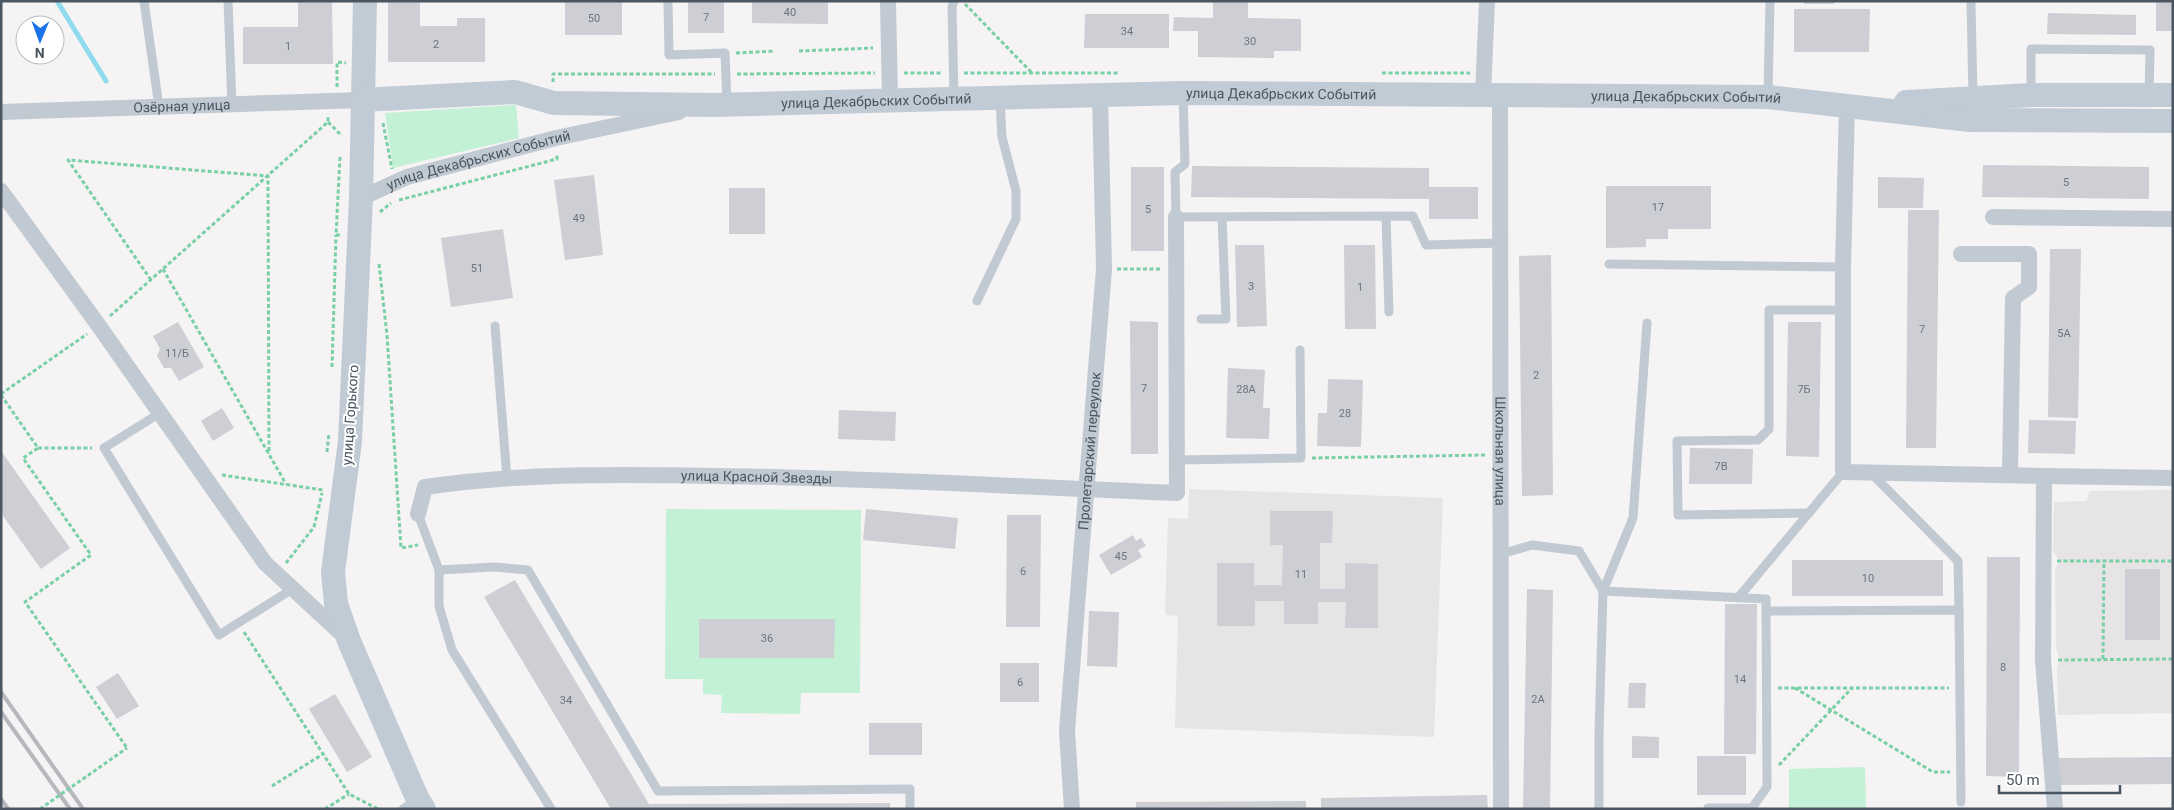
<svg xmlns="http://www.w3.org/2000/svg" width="2174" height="810" font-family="Roboto,sans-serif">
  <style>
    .education { fill: #e6e4e5 }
    .green { fill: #c3f1d5 }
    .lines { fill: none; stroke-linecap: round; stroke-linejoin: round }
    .stream { stroke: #90daee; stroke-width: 5 }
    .building { fill: #cdcfd5 }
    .path { stroke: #7ad0a6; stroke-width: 3; stroke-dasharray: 4 2.5; stroke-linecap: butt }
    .lane { stroke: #c1cad2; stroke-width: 9 }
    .street { stroke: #c1cad2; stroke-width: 16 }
    .secondary { stroke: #c1cbd6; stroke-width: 24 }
    .rail { stroke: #b5b8bd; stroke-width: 4 }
    .path-bridge { stroke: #7ad0a6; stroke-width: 3; stroke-dasharray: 4 2.5; stroke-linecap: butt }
    .labels { text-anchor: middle; stroke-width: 4; stroke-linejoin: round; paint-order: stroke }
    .number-label { font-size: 11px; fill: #6b747e }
    .street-label { font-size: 14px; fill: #4a5661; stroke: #fff }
  </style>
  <rect width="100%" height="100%" fill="#f5f3f3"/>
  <g class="education">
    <path d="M1189,489L1443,498L1434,737L1175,728L1178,616L1165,615L1168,518L1188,519Z"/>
    <path d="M2173,490V713L2058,715L2057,668L2060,660L2056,648L2055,569L2060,561L2053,551L2054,502L2086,501L2090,491Z"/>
  </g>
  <g class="green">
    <path d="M516,105L519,138L393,168L385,113Z"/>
    <path d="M666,509L861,510L860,693H801L800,714L721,713L722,695L703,694V679H665Z"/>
    <path d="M1865,767L1866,809H1789V769Z"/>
  </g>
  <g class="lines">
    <path class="stream" d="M57,1L106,81"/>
  </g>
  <g class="building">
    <path d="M298,1H332L333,64H243V27H298Z"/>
    <path d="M388,1H420V26H457V18H485V62H388Z"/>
    <rect x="565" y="1" width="57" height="34"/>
    <rect x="688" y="1" width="36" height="32"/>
    <path d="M752,1H828V24L752,23Z"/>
    <path d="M1213,1H1248V18L1301,19V51H1274V58L1198,57V31H1173L1174,17L1213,18Z"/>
    <rect x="1804" y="1" width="30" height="3"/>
    <rect x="2156" y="1" width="17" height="30"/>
    <path d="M1794,9H1870L1869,52H1794Z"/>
    <path d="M2048,13L2136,15V35L2047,34Z"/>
    <path d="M1085,14H1169V48H1084Z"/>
    <path d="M1983,165L2149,167V199L1982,197Z"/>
    <path d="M1192,166L1429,168V187H1478V219H1429V199L1191,197Z"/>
    <rect x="1131" y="167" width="33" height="84"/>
    <path d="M594,175L603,255L565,260L554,180Z"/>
    <path d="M1878,177L1924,178L1923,208H1878Z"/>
    <path d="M1606,186H1711V229H1668V239H1646V247L1606,248Z"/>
    <rect x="729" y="188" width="36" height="46"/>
    <path d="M1908,210H1939L1936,448H1906Z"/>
    <path d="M503,229L513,298L451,307L441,238Z"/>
    <path d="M1235,245H1264L1267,326L1237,327Z"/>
    <path d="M1344,245H1375L1376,329H1345Z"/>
    <path d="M2050,249H2081L2078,418L2048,417Z"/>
    <path d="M1551,255L1553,495L1522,496L1519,256Z"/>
    <path d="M1130,321L1158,322V454H1131Z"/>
    <path d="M178,322L204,367L179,381L171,368H164L157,356L160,349L153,336Z"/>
    <path d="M1788,322H1821L1819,457L1786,456Z"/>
    <path d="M1228,368L1265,370L1263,408H1270L1269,439L1226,438Z"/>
    <path d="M1328,379L1363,380L1361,447L1317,446L1318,413H1327Z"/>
    <path d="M222,408L234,428L213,441L201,421Z"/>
    <path d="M839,410L896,412L895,441L838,439Z"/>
    <path d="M2029,420L2076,421L2075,454L2028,453Z"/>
    <path d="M1690,448L1753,449L1752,484H1689Z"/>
    <path d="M1,451L70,548L41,569L1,513Z"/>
    <path d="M866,509L958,518L955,549L863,540Z"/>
    <path d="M1270,511H1333L1332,543H1320V589H1345V563L1378,564V628H1345L1346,602H1318V624H1284V601H1255V626H1217V563H1254V585H1282L1283,545H1270Z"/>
    <path d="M1007,515H1041L1040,627H1006Z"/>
    <path d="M1133,535L1136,541L1141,538L1146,546L1138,550L1142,557L1111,575L1099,555Z"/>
    <path d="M1987,557H2020L2019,777L1986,776Z"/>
    <rect x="1792" y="560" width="151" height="36"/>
    <rect x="2125" y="569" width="35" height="71"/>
    <path d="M515,580L649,804L890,803V809H611L484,597Z"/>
    <path d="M1527,589L1553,590L1550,809H1523Z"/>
    <path d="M1725,604H1757L1756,754H1724Z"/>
    <path d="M1089,611L1119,612L1117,667L1087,666Z"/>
    <path d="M699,619H835L834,658H699Z"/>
    <rect x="1000" y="663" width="39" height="39"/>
    <path d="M118,673L139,706L117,719L96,687Z"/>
    <path d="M1629,683H1646L1645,708H1628Z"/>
    <path d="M335,694L372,757L347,772L309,709Z"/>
    <rect x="869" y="723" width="53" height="32"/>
    <path d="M1632,736L1659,737V758H1632Z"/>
    <rect x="1697" y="756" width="49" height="39"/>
    <path d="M2173,757V784L2060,785L2059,758Z"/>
    <path d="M1487,795L1488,809H1321V798Z"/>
    <path d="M1306,801V809H1136V802Z"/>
  </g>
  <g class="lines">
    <g class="path">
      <path d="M965,4L1032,73"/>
      <path d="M799,51L873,48"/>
      <path d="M736,53L775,51"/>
      <path d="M904,73H943"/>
      <path d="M964,73H1120"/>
      <path d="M1382,73H1470"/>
      <path d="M737,74L875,73"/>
      <path d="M553,82V74H715"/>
      <path d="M337,87V62L346,63"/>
      <path d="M328,122L342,136"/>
      <path d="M383,123L392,169"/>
      <path d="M340,157L336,235H341"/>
      <path d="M399,200L557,159V154"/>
      <path d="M380,212L391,203"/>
      <path d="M379,264L387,335L401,548L418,545"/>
      <path d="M163,269L286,484"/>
      <path d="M1117,269H1161"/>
      <path d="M151,280L68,160L268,176L269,454"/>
      <path d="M110,316L328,122V115"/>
      <path d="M332,367L336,235"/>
      <path d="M1,394L87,334"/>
      <path d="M1,395L38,448L23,458L91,555L25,602L127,748"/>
      <path d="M38,448H92"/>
      <path d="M327,452L329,433"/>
      <path d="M1312,458L1485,455"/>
      <path d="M222,475L323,490"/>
      <path d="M2057,561H2173"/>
      <path d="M286,563L314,527L322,493"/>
      <path d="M244,632L349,794L378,809"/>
      <path d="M2103,659L2104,561"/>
      <path d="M2058,660L2173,659"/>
      <path d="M1778,688H1949"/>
      <path d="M1795,688L1933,772H1950"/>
      <path d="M1779,765L1852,688"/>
      <path d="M272,786L323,754"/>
      <path d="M325,809L349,794"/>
    </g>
    <g class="lane">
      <path d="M144,1L159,107"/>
      <path d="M228,1L232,105"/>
      <path d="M668,1L669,55L725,53L727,103"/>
      <path d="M954,1L952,7L954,98"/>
      <path d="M1971,1L1973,97"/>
      <path d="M1183,95L1185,164L1175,172L1176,217L1413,216L1426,245L1500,243"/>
      <path d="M2031,95V49L2150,50L2149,95"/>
      <path d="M1768,96L1770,1"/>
      <path d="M1386,216L1389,312"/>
      <path d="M1609,264L1843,267"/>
      <path d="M977,301L1016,219V191L1002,137L1000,100"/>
      <path d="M1201,319H1226L1222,217"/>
      <path d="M495,326L507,479"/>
      <path d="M160,413L104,448L219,635L294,588"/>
      <path d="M1176,460L1301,458L1300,350"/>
      <path d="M1871,473L1958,561L1959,610"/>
      <path d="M1809,513L1678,515L1677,441L1758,440L1769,429V310H1843"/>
      <path d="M418,514L439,570L495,567L528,570L658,791L910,789V809"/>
      <path d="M1501,554L1532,545L1579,551L1603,591L1766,599L1767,787L1752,808H1708"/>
      <path d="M439,570V606L452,650L551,809"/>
      <path d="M1738,598L1843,472"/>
      <path d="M1766,611L1959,610L1961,802"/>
      <path d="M403,809L417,800"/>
      <path d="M1599,809V734L1603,591L1633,518L1647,323"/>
    </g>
    <g class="street">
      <path d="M888,1L890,100"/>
      <path d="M1483,95L1487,1"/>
      <path id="s1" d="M1500,95L1501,809"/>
      <path d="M1847,106L1843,267V472L2044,476L2043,660L2055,809"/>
      <path id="s2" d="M1,112L362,100"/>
      <path d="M1,191L99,326L265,563L345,637"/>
      <path id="s3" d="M361,198L407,177L556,138L679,112"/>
      <path d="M1993,217L2173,219"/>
      <path d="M1961,254H2029V287L2013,298L2010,474"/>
      <path d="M2044,476L2173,478"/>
      <path id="s4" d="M418,514L425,487C521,473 619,474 716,476C869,478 1023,487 1177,493L1176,217"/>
      <path id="s5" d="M1072,809L1067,731L1104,269L1100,94"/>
    </g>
    <g class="secondary">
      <path d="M365,1L361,198L350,441L333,572L336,604L349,641L418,800L424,809"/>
      <path id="s6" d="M362,100L515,92L554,103L714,105L1183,93L1768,97L1970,120L2173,121"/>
      <path d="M1906,102L2031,95H2173"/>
    </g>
    <g class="rail">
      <path d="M1,692L83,809"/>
      <path d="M1,712L70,809"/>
      <path d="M1,799L8,809"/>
    </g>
    <path class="path-bridge" d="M40,809L127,748"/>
  </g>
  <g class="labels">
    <g class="number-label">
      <text x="790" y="16">40</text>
      <text x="706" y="21">7</text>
      <text x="594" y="22">50</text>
      <text x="1127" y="35">34</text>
      <text x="1250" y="45">30</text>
      <text x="436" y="48">2</text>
      <text x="288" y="50">1</text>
      <text x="2066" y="186">5</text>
      <text x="1658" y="211">17</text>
      <text x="1148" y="213">5</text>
      <text x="579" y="222">49</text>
      <text x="477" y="272">51</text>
      <text x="1251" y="290">3</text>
      <text x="1360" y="291">1</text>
      <text x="1922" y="333">7</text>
      <text x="2064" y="337">5А</text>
      <text x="177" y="357">11/Б</text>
      <text x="1536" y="379">2</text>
      <text x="1144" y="392">7</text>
      <text x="1246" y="393">28А</text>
      <text x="1804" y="393">7Б</text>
      <text x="1345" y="417">28</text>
      <text x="1721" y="470">7В</text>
      <text x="1121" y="560">45</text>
      <text x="1023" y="575">6</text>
      <text x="1301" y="578">11</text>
      <text x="1868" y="582">10</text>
      <text x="767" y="642">36</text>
      <text x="2003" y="671">8</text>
      <text x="1740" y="683">14</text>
      <text x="1020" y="686">6</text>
      <text x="1538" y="703">2А</text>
      <text x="566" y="704">34</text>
    </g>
    <g class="street-label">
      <text dy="5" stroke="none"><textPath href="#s6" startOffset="921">улица Декабрьских Событий</textPath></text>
      <text dy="5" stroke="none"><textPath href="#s6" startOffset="1326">улица Декабрьских Событий</textPath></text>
      <text dy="5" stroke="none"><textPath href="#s6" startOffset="516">улица Декабрьских Событий</textPath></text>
      <text dy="5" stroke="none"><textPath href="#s2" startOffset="181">Озёрная улица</textPath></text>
      <text dy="5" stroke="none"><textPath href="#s3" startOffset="124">улица Декабрьских Событий</textPath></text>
      <text transform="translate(350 415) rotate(-86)" y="5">улица Горького</text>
      <text dy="5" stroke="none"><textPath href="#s5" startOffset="359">Пролетарский переулок</textPath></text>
      <text dy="5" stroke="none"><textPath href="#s1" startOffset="356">Школьная улица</textPath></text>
      <text dy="5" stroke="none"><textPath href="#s4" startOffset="360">улица Красной Звезды</textPath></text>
    </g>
  </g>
  <rect width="2174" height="810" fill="none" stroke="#4a5661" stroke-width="5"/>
  <g transform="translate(40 40) rotate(181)"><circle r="24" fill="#ffffff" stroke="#b7bbc0"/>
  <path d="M0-4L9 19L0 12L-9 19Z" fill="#1a73e8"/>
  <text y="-8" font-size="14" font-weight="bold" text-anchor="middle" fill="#4a5661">N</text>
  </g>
  <path d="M1999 785v8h121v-8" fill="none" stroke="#4a5661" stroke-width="2.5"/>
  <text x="2006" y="785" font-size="15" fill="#4a5661" stroke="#ffffff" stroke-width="4" paint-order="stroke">50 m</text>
</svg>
